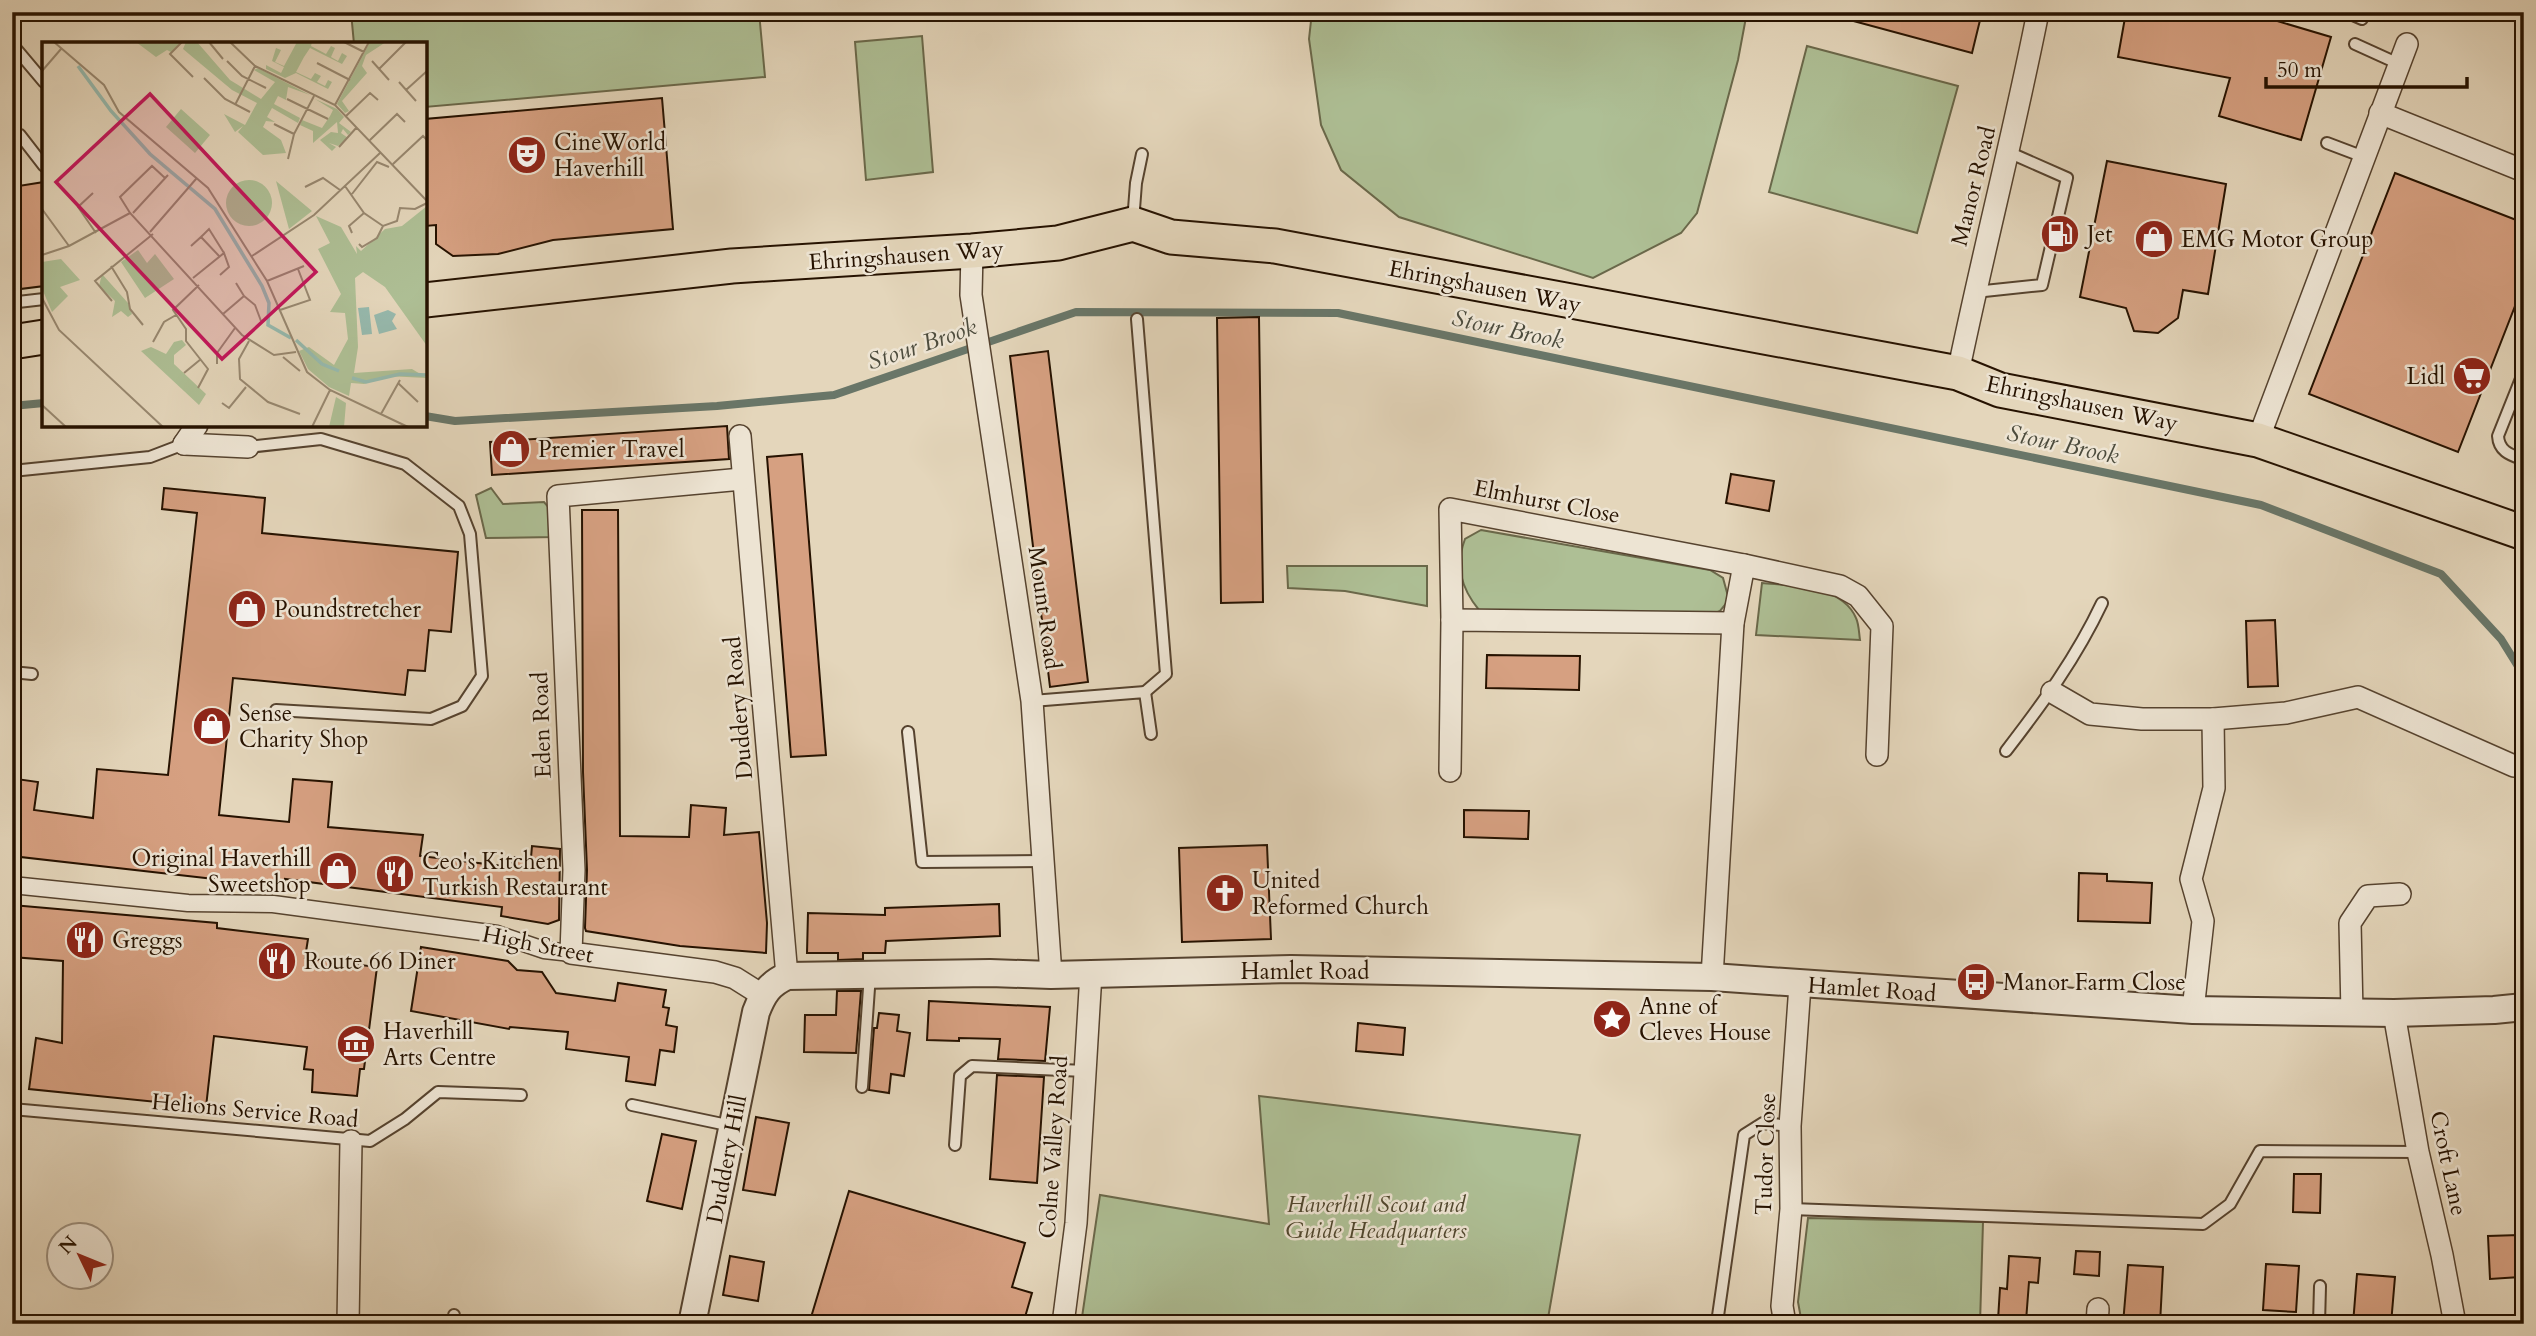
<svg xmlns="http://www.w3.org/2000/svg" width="2536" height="1336" font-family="Cardo,serif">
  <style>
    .green { fill: #aebf95; stroke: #6a684a; stroke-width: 2 }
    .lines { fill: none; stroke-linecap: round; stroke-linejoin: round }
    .stream { stroke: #697668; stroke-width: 8 }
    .building { fill: #d6a081; stroke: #261200; stroke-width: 2 }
    .service-casing { stroke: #56432f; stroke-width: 14 }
    .pedestrian-casing { stroke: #56432f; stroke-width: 19 }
    .minor-casing { stroke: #56432f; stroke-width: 24 }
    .tertiary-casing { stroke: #56432f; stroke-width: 30 }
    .primary-casing { stroke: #261200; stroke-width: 37 }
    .service { stroke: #ede4d3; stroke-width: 10 }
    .pedestrian { stroke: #ede4d3; stroke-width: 16 }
    .minor { stroke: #ede4d3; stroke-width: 21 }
    .tertiary { stroke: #ede4d3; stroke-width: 26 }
    .primary { stroke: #e4d6bb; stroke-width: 33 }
    .labels { text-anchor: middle; stroke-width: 5; stroke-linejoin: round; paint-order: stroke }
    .poi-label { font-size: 23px; fill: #261200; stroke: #ede4d3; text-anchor: start }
    .street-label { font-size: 23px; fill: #261200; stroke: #ede4d3 }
    .park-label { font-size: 23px; font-style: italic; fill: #4f462d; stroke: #ede4d3 }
    .water-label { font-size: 24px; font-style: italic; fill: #4d4c3d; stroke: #ede4d3 }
    .inset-river { fill: none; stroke: #96b9ad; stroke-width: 3.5 }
    .inset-road { fill: none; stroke: #988870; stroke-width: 2 }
    .view { fill: #c2185b; fill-opacity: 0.15; stroke: #c2185b; stroke-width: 3.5 }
    .inset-edge { fill: none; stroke: #261200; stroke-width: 3.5 }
  </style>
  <rect width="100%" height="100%" fill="#e4d6bb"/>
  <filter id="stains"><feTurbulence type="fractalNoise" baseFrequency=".00286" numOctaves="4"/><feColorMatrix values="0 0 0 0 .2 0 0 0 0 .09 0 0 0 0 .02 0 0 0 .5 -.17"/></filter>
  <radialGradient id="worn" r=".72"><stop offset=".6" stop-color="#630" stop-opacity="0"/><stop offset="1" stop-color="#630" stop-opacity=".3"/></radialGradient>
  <g class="green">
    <path d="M351,12H759L765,77L425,107V44H354Z"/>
    <path d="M1312,12H1747L1738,60L1697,213L1681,233L1593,278L1399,217L1341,170L1321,125L1309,39Z"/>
    <path d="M922,36L933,172L866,180L855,42Z"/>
    <path d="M1807,46L1958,86L1917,233L1769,192Z"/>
    <path d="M491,488L503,504L544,502L550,509L555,537L486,538L476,495Z"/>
    <path d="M1481,530L1710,570L1723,578L1729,600L1720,611L1707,617L1479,610C1461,588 1455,566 1465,539Z"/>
    <path d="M1287,566H1427V606L1345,591L1288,588Z"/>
    <path d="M1762,583C1792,586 1842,585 1856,618C1859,624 1859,634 1860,640L1756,635Z"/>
    <path d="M1259,1096L1580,1135L1547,1324H1081L1100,1195L1269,1224Z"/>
    <path d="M1808,1218L1983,1222L1980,1324H1802L1798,1302Z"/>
  </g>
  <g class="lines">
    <g class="stream">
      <path d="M12,406L44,403"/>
      <path d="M425,416L455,421L717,406L834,395L1076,312L1338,313L2261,505L2441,574L2501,639L2524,676"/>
    </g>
  </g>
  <g class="building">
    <path d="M1847,12H1982L1972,53L1846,19Z"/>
    <path d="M2126,12H2247L2331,37L2301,140L2219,116L2230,78L2118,57Z"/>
    <path d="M662,98L673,229L553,240L498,254L453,256L436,244V225L425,226V119Z"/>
    <path d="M2107,161L2226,184L2208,294L2183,290L2178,318L2158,333L2134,331L2126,308L2080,297Z"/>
    <path d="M2395,173L2524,223V283L2458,452L2309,394Z"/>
    <path d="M44,182V286L12,290V187Z"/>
    <path d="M1259,317L1263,602L1221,603L1217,318Z"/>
    <path d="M1048,351L1088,682L1050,687L1010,356Z"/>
    <path d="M727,426L729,459L492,475L490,442Z"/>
    <path d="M802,454L826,755L791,757L767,457Z"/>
    <path d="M1731,474L1774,481L1769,511L1726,503Z"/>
    <path d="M164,488L265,498L262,533L458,552L451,632L429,630L425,671L408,670L405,695L233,678L219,815L289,822L293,779L332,782L328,827L423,835L420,856L511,867L513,857L531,858L532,846L560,849L559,920L548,924L501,916L502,907L285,879V887L12,856V804L17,779L38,782L34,810L93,818L97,769L168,775L197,513L162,509Z"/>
    <path d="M582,510H618L620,836L689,837L691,805L726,808L724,835L759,832L767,923L766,953L680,946L586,931L585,928L587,870L583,772Z"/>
    <path d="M2275,620L2278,686L2248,687L2246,621Z"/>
    <path d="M1487,655L1580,656L1579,690L1486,688Z"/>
    <path d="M1464,810L1529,811L1528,839L1464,837Z"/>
    <path d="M1267,845L1271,939L1182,942L1179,848Z"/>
    <path d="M2079,873L2107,874V881L2152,883L2150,923L2078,921Z"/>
    <path d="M999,904L1000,936L886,941L885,953H863V959L838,960V953H807L808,913L885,915V908Z"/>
    <path d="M12,905L217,923V928L308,939L305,958L377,967L364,1069H360L357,1096L312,1092L313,1070L304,1069L307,1047L214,1036L206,1107L29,1089L36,1038L62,1043L63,961L12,957Z"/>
    <path d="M421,947L508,961L517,970L542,972L556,993L615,1001L618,983L666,990L663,1007L669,1008L666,1025L677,1027L674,1052L660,1050L655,1085L626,1081L629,1057L566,1049L568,1032L510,1027L509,1029L411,1011Z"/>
    <path d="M837,991H861L856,1053L804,1052L805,1015H836Z"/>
    <path d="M929,1001L1050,1007L1045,1061L998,1059L1000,1039L959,1038V1041L927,1040Z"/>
    <path d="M879,1013L899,1015L897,1031L910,1033L904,1076L891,1074L889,1093L869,1090L874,1028H877Z"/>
    <path d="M1358,1023L1405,1028L1403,1055L1356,1051Z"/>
    <path d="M997,1075L1044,1077L1037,1183L990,1179Z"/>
    <path d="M756,1117L789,1123L775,1195L743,1190Z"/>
    <path d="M662,1134L696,1141L682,1209L647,1201Z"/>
    <path d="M2294,1174H2321L2320,1213L2293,1212Z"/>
    <path d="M849,1191L1025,1243L1012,1287L1032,1293L1023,1324H809Z"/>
    <path d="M2519,1235L2520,1277L2490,1279L2488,1236Z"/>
    <path d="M2076,1251L2100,1252L2099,1276L2074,1274Z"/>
    <path d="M730,1256L764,1262L758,1301L723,1295Z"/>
    <path d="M2009,1256L2040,1258L2038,1283L2029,1282L2026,1321L1998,1320L2000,1288L2007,1289Z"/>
    <path d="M2266,1264L2299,1266L2296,1312L2263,1310Z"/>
    <path d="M2128,1265L2163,1267L2160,1324H2123Z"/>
    <path d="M2357,1274L2395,1277L2391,1324H2353Z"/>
  </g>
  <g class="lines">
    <g class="service-casing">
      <g id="service">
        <path d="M2346,12L2362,19"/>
        <path d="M12,44L44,82"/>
        <path d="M2355,44L2399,64"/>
        <path d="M20,135L44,166"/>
        <path d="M2327,143L2364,157"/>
        <path d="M1133,222L1136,183L1142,154"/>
        <path d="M1975,292L2042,285L2067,178L2008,152"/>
        <path d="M12,299L18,302L44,299"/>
        <path d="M1137,319L1166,674L1145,692"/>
        <path d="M2524,371L2498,436C2499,452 2511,455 2524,460"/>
        <path d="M248,447L321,439L405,464L459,506L470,534L482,676L462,706L431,719L276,710"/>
        <path d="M12,471L150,457L184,444"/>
        <path d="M12,672L32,674"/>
        <path d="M1032,701L1145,692L1151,734"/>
        <path d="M908,732L922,862L1043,861"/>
        <path d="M2006,751C2043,703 2076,658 2102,603"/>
        <path d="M862,1087L870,974"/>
        <path d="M632,1105L732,1126"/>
        <path d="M12,1109L370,1141L405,1119L438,1092L521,1095"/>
        <path d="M955,1145L960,1076L972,1066L1085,1071"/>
        <path d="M1791,1209L2203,1224L2230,1204L2260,1151L2418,1152"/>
        <path d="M1718,1316L1744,1135L1763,1123L1790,1126"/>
        <path d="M454,1324V1315"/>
        <path d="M2319,1324L2320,1286"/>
      </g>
    </g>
    <g class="pedestrian-casing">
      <path id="pedestrian" d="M12,885L188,903L273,904L497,934L544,950L571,953"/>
    </g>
    <g class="minor-casing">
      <g id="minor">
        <path d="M2380,113L2524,171"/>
        <path d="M972,251L971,295L1032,701L1051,975"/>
        <path d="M1958,373C1983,252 2014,133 2038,12"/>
        <path d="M740,436L787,976"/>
        <path d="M2258,440L2407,44"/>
        <path d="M184,444L248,447"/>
        <path d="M184,444L197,425"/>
        <path d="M742,479L558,496L574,870L571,953L715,972L735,978L762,995"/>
        <path d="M1452,620L1450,509L1744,565"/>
        <path d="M2052,692L2090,714L2142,719H2213L2214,788L2191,879L2203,921L2193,1010"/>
        <path d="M2213,719L2286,713L2358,697L2514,766"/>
        <path d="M1450,771L1452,620L1733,623"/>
        <path d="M1712,977L1733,623L1744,565L1840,586L1858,596L1882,626L1877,755"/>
        <path d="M2352,1013L2350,923L2368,896L2400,894"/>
        <path d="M2394,1013L2418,1152L2442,1255L2455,1324"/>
        <path d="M348,1324L351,1141"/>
        <path d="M1063,1324L1076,1223L1091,973"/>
        <path d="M1785,1324L1782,1306L1791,1209L1790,1126L1800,985"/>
        <path d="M2097,1324L2098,1309"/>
      </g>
    </g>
    <g class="tertiary-casing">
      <path id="tertiary" d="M692,1324L756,1012C763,994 769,984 787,976L990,973L1051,975L1291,969L1712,977L2193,1010L2394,1013L2494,1010L2524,1007"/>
    </g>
    <g class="primary-casing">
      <g id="primary">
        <path d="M425,300L732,266L972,251L1058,243L1133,224L1171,237L1275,246L1958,373L2000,390L2258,440L2524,533"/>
        <path d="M12,342L44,337"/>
      </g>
    </g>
    <use href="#service" class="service"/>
    <use href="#pedestrian" class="pedestrian"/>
    <use href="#minor" class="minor"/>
    <use href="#tertiary" class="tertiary"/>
    <use href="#primary" class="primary"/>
  </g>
  <defs>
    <g id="theatre-disc" transform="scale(2.0125)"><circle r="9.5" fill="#8f2418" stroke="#ede4d3"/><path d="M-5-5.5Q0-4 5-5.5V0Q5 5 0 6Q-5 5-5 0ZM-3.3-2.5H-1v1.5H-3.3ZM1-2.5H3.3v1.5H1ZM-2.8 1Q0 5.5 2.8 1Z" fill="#fff"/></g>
    <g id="fuel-disc" transform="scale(2.0125)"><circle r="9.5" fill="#8f2418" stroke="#ede4d3"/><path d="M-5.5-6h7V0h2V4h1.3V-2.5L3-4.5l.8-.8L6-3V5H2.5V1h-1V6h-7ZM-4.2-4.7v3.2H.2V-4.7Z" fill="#fff"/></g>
    <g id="shop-disc" transform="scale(2.0125)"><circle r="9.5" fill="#8f2418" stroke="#ede4d3"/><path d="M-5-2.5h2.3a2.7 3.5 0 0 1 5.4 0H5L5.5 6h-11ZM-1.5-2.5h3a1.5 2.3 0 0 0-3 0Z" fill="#fff"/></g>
    <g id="supermarket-disc" transform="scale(2.0125)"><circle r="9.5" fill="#8f2418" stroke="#ede4d3"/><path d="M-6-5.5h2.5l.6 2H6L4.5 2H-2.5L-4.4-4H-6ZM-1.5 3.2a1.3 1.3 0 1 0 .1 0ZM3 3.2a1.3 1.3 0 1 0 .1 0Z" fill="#fff"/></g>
    <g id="restaurant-disc" transform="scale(2.0125)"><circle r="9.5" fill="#8f2418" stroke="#ede4d3"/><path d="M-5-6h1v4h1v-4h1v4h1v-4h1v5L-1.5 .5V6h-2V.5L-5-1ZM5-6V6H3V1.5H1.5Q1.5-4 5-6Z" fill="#fff"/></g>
    <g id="church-disc" transform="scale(2.0125)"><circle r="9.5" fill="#8f2418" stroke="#ede4d3"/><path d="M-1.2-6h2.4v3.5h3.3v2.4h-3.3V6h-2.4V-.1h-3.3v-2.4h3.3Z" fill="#fff"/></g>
    <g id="bus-disc" transform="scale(2.0125)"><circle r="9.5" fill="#8f2418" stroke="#ede4d3"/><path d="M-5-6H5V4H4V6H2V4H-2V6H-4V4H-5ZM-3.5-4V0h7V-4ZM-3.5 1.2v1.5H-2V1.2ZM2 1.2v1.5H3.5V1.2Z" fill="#fff"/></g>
    <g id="sight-disc" transform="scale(2.0125)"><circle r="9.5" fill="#8f2418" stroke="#ede4d3"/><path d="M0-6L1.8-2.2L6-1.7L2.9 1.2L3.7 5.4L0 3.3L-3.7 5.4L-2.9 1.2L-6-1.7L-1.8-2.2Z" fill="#fff"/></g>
    <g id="museum-disc" transform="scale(2.0125)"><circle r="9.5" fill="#8f2418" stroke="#ede4d3"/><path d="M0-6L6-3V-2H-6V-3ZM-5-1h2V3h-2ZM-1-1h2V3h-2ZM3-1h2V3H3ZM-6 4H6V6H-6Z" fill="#fff"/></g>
  </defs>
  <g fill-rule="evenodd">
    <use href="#theatre-disc" x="527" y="155"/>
    <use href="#fuel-disc" x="2060" y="234"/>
    <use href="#shop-disc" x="2154" y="239"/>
    <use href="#supermarket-disc" x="2472" y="376"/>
    <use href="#shop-disc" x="511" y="449"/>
    <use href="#shop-disc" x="247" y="609"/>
    <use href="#shop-disc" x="212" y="726"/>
    <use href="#shop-disc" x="338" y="871"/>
    <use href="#restaurant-disc" x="395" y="874"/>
    <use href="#church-disc" x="1225" y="893"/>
    <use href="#restaurant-disc" x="85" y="940"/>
    <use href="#restaurant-disc" x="277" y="961"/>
    <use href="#bus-disc" x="1976" y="982"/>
    <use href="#sight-disc" x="1612" y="1019"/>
    <use href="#museum-disc" x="356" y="1044"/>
  </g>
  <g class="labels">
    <g class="poi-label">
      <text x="554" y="150">CineWorld<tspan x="554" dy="26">Haverhill</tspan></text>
      <text x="2087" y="242">Jet</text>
      <text x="2181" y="247">EMG Motor Group</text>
      <text x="2445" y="384" text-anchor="end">Lidl</text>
      <text x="538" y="457">Premier Travel</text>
      <text x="274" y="617">Poundstretcher</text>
      <text x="239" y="721">Sense<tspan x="239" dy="26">Charity Shop</tspan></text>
      <text x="311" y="866" text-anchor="end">Original Haverhill<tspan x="311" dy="26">Sweetshop</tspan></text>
      <text x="422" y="869">Ceo's Kitchen<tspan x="422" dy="26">Turkish Restaurant</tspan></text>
      <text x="1252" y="888">United<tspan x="1252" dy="26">Reformed Church</tspan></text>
      <text x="112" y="948">Greggs</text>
      <text x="304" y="969">Route 66 Diner</text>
      <text x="2003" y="990">Manor Farm Close</text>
      <text x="1639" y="1014">Anne of<tspan x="1639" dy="26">Cleves House</tspan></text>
      <text x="383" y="1039">Haverhill<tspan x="383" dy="26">Arts Centre</tspan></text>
    </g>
    <g class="street-label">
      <text transform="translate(1973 186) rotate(-76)" y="8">Manor Road</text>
      <text transform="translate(906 255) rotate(-4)" y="8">Ehringshausen Way</text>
      <text transform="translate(1485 286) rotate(11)" y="8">Ehringshausen Way</text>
      <text transform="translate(2082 403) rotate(12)" y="8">Ehringshausen Way</text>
      <text transform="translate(1547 501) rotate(11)" y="8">Elmhurst Close</text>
      <text transform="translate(1045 608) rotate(82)" y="8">Mount Road</text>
      <text transform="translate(738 708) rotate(-95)" y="8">Duddery Road</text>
      <text transform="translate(541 725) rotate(-92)" y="8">Eden Road</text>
      <text transform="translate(538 944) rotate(11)" y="8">High Street</text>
      <text x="1305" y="979">Hamlet Road</text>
      <text transform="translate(1872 989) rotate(4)" y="8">Hamlet Road</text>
      <text transform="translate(255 1110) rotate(5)" y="8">Helions Service Road</text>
      <text transform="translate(1053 1147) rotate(-86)" y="8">Colne Valley Road</text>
      <text transform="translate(1765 1154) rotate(-88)" y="8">Tudor Close</text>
      <text transform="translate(726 1159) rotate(-79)" y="8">Duddery Hill</text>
      <text transform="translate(2449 1163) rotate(78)" y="8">Croft Lane</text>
    </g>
    <g class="park-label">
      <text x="1376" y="1212">Haverhill Scout and<tspan x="1376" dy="26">Guide Headquarters</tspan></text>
    </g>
    <g class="water-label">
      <text transform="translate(1508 329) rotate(12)" y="8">Stour Brook</text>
      <text transform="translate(922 344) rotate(-19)" y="8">Stour Brook</text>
      <text transform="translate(2063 444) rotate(12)" y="8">Stour Brook</text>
    </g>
  </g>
  <g transform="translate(42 42)">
    <rect width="385" height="385" fill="#e4d6bb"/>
    <path d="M94,0H139L129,10L125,8L114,15ZM144,0H155L188,38L219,57L233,40L212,28L216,26L268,53L246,45L244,58L236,54L232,62L258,76L256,81L230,66L225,75L233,80L224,79L221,85L239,98L244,111L221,113L196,90L201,84L193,90L182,72L203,83L215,61L190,48L141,7ZM255,0H270L269,4L284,12L289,4L293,6L289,15L296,19L300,11L305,14L300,22L268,6L262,15L254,30L269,37L273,31L279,34L275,40L283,44L286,38L290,40L286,47L254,31L243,36L224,27V23L239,31L242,25L230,19L234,6L239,8L233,20L242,24ZM328,0H344L324,13L320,24L325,31L300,59L307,69L303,71L295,62ZM273,57L295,67L302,75L297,81L309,90L306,93L301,87L299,91L306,96L296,104L287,101L294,105L290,109L278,98L289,90L296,91L295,80L271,101V89L258,83L260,78L280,86L288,74L291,68ZM139,67L168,93L153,111L124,85ZM184 161a23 23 0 1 1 46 0a23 23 0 1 1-46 0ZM234,139L270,169L247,187ZM385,164V304L343,245L321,230L313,236L316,305L312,331L370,327L385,336L344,334L322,342L309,341L307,354L287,345L266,327L257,309L267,305L292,323L306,297L303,271L288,270L299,252L276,207L288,201L274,174L299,185L315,212L314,204L319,209L343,187L360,184ZM96,208L105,221L113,212L132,237L103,256L79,220ZM19,217L38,238L18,245L26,254L10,270L1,249L0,220ZM60,232L86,261L90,272L86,275L79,269L70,275L73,259L57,244ZM140,298L144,303L132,313V322L164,352L157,363L99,309L109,305L124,312L132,300ZM294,355L304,361L302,385H287Z" fill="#aebf95"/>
    <path d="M327,265L330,292L320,293L316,266ZM346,268L354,272L350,279L355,287L337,292L332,273Z" fill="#96b9ad"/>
    <path class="inset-river" d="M36,24L69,69L108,112L173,167L220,244L227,261L226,283L249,296M254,298L280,322L297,329M310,336L324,340L358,332L385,333"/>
    <path class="inset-road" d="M12,0L62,43L77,70L166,146L225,239L265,330L288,348L366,385M140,0L128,12L151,35M167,0L181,17M188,0L213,24L293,63L385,159M302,0L322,10M185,19L200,34L224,46M330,19L347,38M275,21L308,38M337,27L364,0M0,29L19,7M162,36L183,57L208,70M357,40L374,59M364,48L385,29M245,57L286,77M193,63L213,24M293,63L327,0M303,75L328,51L336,58M232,82L252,92M328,98L355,72L363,80M297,105L315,85M246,117L252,92L272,54M351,122L381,94L385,98M123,136L110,124L78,155L88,171L200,293L232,313L254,310M303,144L322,171L341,184L355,179L358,166L373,167L385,161M263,145L281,136L298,148M51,151L36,165L54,191M310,152L335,120L347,125M0,167L27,204M91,171L126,133M108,190L154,137M310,191L307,184L322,171M159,195L167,187L182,211M317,202L320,205L335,196L341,184M149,204L159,195L178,215M0,213L27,204L88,171M210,214L272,173L338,111M69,224L85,250L88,267L101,283M151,236L182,211L187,225L178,233M225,239L262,224M202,254L213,263L219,279M0,256L17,288L121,385M70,259L53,239L111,192M238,268L268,258L256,227M181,272L202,254L194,241M207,299L197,317L198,337L226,360L258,372M111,300L122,280L134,273M241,315L258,329M175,322V311L193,286M142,331L159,317M356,341L376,360M156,346L166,327L144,299V287L131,268L157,243M180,361L187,366L204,345M0,363L24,385M339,372L358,338M270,385L288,348"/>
    <path class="view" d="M108,52L274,230L180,317L14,140Z"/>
    <rect width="385" height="385" class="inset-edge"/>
  </g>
  <rect width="2536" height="1336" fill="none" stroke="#e4d6bb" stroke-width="42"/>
  <rect x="14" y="14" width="2508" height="1308" fill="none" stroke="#261200" stroke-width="3.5"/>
  <rect x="21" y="21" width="2494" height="1294" fill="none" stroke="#261200" stroke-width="2"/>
  <g transform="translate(80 1256) rotate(313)"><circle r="33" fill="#ede4d3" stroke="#9d907f" stroke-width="2"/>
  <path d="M0-5L12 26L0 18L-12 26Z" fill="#8f2418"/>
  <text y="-10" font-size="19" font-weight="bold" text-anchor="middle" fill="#261200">N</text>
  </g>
  <path d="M2266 77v10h201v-10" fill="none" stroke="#261200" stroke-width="3.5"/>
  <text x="2277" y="77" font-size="21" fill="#261200" stroke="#ede4d3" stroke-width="5" paint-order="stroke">50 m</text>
  <rect width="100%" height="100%" filter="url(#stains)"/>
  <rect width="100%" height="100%" fill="url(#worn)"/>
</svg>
